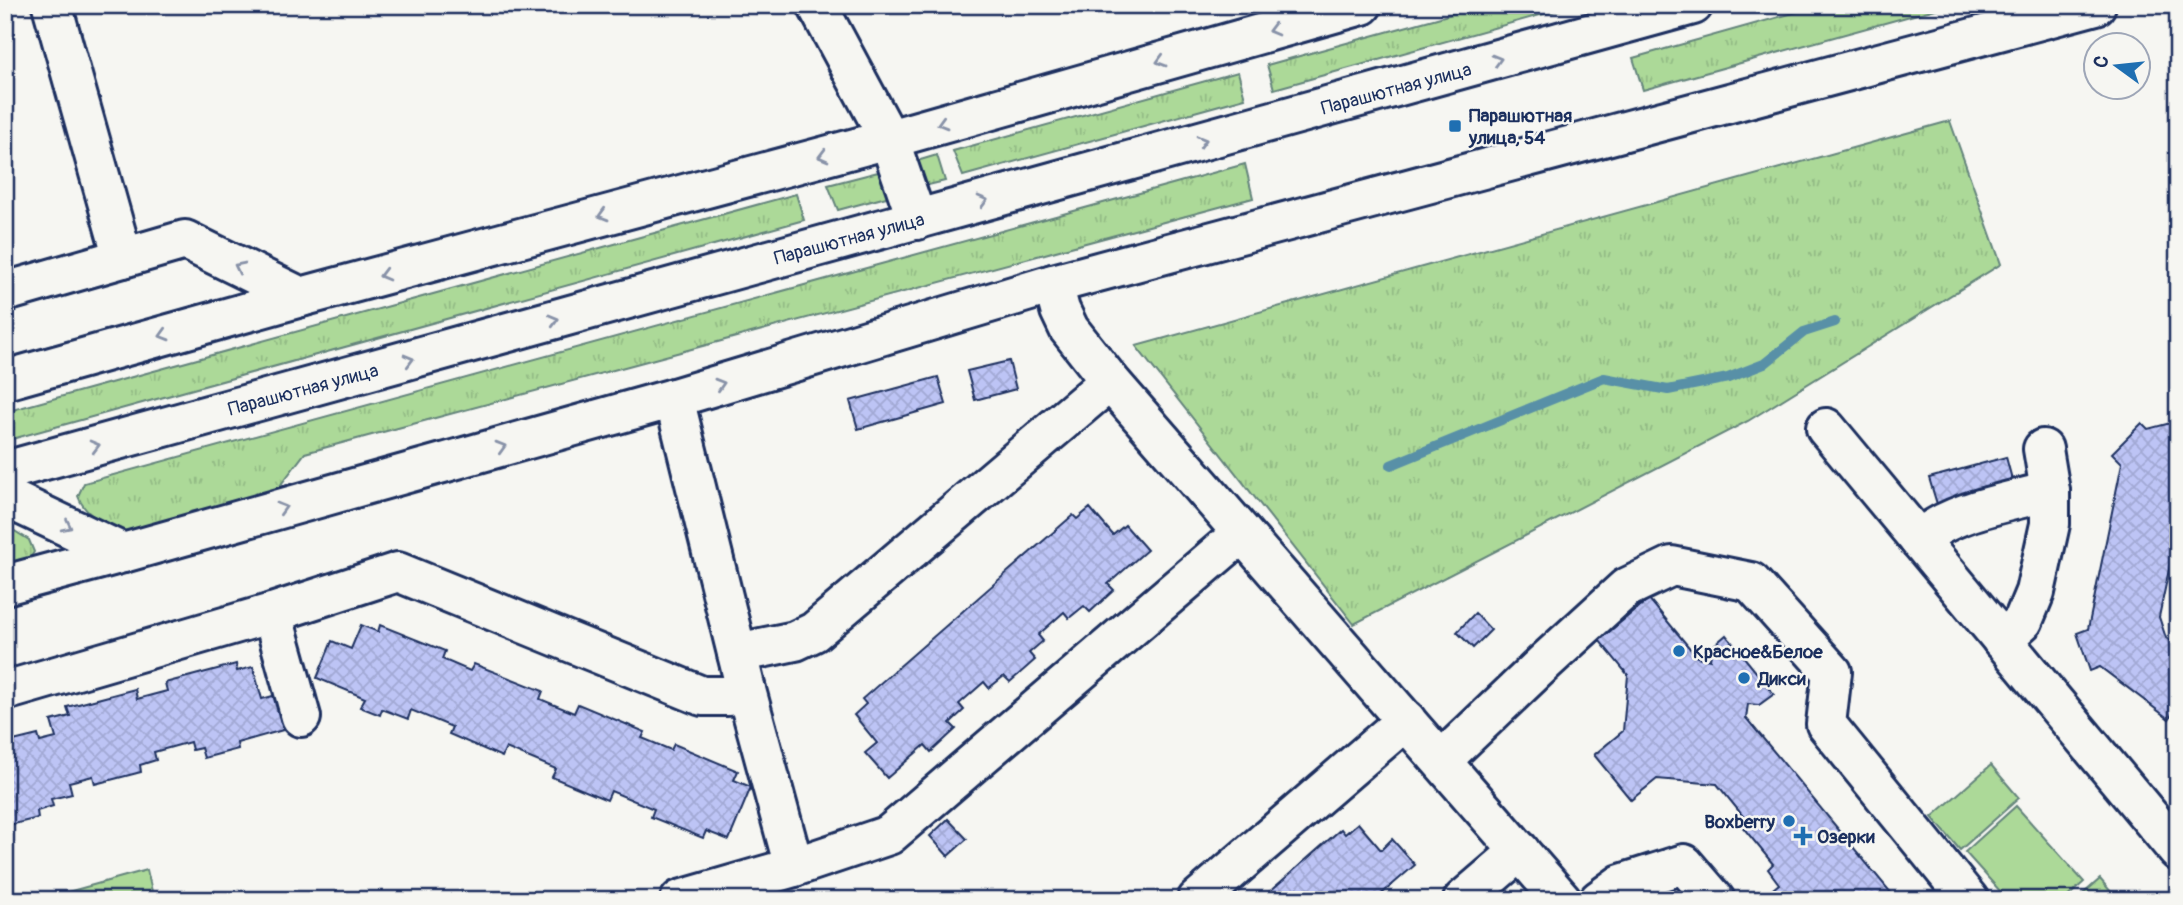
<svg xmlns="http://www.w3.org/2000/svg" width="2183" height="905" font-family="Pangolin,sans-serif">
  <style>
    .grass { fill: url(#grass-tufts); stroke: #64847b; stroke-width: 2 }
    .park { fill: #acd998; stroke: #64847b; stroke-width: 2 }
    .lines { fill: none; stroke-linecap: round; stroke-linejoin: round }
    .stream { stroke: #5890a7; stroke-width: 10 }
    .building { fill: url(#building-cross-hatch); stroke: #1b2f5e; stroke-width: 2 }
    .minor-casing { stroke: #1b2f5e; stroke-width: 44 }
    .major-casing { stroke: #1b2f5e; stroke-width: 44 }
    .minor { stroke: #f6f6f2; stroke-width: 38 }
    .major { stroke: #f6f6f2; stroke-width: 38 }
    .oneway { stroke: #8892a8 }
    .poi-dot { fill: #1f6fb2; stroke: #f6f6f2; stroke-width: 2.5 }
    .labels { text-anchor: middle; stroke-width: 5; stroke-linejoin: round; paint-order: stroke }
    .street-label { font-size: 19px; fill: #1b2f5e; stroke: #f6f6f2 }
    .poi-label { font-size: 19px; font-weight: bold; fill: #1b2f5e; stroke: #f6f6f2; text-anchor: start }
  </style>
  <defs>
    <pattern id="grass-tufts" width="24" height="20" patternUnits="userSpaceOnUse" patternTransform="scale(1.75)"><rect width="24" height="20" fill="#acd998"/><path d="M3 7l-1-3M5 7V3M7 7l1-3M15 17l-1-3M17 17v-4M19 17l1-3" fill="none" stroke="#93bb85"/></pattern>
    <pattern id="building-cross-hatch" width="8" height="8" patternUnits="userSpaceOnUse" patternTransform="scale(1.75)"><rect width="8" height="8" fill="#bdc4f5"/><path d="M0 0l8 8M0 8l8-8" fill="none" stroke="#a2a9d4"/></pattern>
  </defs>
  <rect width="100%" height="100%" fill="#f6f6f2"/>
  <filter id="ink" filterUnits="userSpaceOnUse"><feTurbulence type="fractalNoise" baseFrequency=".0143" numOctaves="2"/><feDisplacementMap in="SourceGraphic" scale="14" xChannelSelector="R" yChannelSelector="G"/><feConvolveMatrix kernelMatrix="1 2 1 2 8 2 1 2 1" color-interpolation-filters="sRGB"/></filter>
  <g filter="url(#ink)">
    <g class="grass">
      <path d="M1484,5H1576L1274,89L1267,65Z"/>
      <path d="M1822,5H1950L1643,90L1633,58Z"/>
      <path d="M1238,72L1245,98L963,176L953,151Z"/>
      <path d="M1950,121L2001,264L1748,421L1354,624L1136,346Z"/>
      <path d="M937,155L945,181L924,186L917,161Z"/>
      <path d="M1245,164L1253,198L305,453L276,491L133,534C111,527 86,519 78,496L84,483Z"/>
      <path d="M882,171L890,196L838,210L828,185Z"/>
      <path d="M796,194L804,220L5,441V412Z"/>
      <path d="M5,525L29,540L34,552L25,565L5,571Z"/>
    </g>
    <g class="park">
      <path d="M1991,765L2019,798L1960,850L1932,817Z"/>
      <path d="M2016,806L2084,882L2064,900H2008L1965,852Z"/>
      <path d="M147,870L154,900H39Z"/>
      <path d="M2100,879L2118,900H2076Z"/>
    </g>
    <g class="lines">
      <path class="stream" d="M1391,465L1604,378L1668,390L1728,378L1764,364L1804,332L1835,322"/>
    </g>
    <g class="building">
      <path d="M1009,361L1016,389L975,400L967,371Z"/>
      <path d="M938,377L946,404L858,429L850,401Z"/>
      <path d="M2178,421V527L2159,617L2166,638L2178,647V705L2169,719L2100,667L2090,671L2077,633L2088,629L2122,463L2112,453L2142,423L2148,429Z"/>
      <path d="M2006,457L2013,483L1937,504L1929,478Z"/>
      <path d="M1090,508L1113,535L1125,525L1147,550L1108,584L1114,590L1090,612L1084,606L1069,618L1064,612L1038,635L1043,641L1029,653L1035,660L1010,682L1004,676L989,688L984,682L959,704L964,710L950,723L956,729L931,752L925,745L887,778L865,753L877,743L854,715L866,704L862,699L1073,515L1077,519Z"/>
      <path d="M1649,599L1697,657L1710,660L1712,647L1726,635L1774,694L1759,705L1748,704L1746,718L1897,900H1782L1773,889L1779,884L1768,869L1773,864L1741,825L1747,821L1717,784L1657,779L1631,800L1594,755L1623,731L1628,675L1599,640Z"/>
      <path d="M1475,613L1491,630L1473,648L1457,632Z"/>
      <path d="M361,625L378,632L380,625L445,651L442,659L470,671L474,664L543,691L540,699L574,713L578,704L645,732L642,738L671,750L674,744L738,771L734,780L751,787L729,840L706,831L703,838L651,817L654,809L611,791L607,800L552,777L556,769L506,748L502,757L449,734L452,727L411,710L408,719L382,709L380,715L360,707L365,698L317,678L332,641L351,649Z"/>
      <path d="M236,664L237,671L253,667L262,699L280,694L290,728L237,743L238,749L204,758L201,748L192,750L190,742L154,752L156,760L140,765L141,772L95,784L93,776L69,782L72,794L51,799L53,806L37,811L38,818L6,826L5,743L38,735L40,742L56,738L51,721L70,716L67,707L135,689L137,699L167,691L165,683Z"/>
      <path d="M948,819L967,839L948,856L930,836Z"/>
      <path d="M1358,823L1381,850L1392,839L1415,865L1377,898L1378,900H1260L1341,829L1345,834Z"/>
    </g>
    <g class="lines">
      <g class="minor-casing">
        <g id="minor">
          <path d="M52,5L123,258"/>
          <path d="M817,5L889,139L917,220"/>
          <path d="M1053,284L1060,310L1069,329L1110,381L1562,900"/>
          <path d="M5,292L185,240L301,297"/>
          <path d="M674,398L746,690L794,867"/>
          <path d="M1826,428L2178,851"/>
          <path d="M5,497L123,553L674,398L1053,284L2096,5"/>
          <path d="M1919,540C1949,511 2010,502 2050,491"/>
          <path d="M5,585L123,553"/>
          <path d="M272,613L301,717"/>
          <path d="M2002,640L2023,621L2035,592L2050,524V491L2043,449"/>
          <path d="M737,653L795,641L814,632L1110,381"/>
          <path d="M5,691L272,613L398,572L702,696H728L746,690"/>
          <path d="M1442,760L1546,661L1626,588L1672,566L1751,582L1832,672L1826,724L1969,900"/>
          <path d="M680,900L794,867L889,835L1242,533"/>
          <path d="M1197,900L1406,720"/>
          <path d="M1463,900L1520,851"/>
          <path d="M1599,900L1621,884L1684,864L1715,900"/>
        </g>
      </g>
      <g class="major-casing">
        <g id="major">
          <path d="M5,380L301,297L889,139L1362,5"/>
          <path d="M5,471L1693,5"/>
        </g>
      </g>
      <use href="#minor" class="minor"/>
      <use href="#major" class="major"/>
    </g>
    <defs><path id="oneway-chevron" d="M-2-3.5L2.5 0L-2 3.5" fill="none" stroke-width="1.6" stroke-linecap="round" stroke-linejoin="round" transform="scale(1.75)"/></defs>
    <g class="oneway">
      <use href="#oneway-chevron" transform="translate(1273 30) rotate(165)"/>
      <use href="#oneway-chevron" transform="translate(1497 60) rotate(-16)"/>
      <use href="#oneway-chevron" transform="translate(1161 61) rotate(164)"/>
      <use href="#oneway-chevron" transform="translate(942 123) rotate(164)"/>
      <use href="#oneway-chevron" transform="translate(1202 141) rotate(-15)"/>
      <use href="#oneway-chevron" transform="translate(823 156) rotate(165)"/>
      <use href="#oneway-chevron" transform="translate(983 201) rotate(-15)"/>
      <use href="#oneway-chevron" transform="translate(603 215) rotate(164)"/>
      <use href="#oneway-chevron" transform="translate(239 267) rotate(-154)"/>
      <use href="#oneway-chevron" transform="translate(384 275) rotate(165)"/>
      <use href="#oneway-chevron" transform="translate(554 320) rotate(-15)"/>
      <use href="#oneway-chevron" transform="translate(164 335) rotate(164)"/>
      <use href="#oneway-chevron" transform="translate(409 360) rotate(-15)"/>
      <use href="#oneway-chevron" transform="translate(720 384) rotate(-17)"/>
      <use href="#oneway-chevron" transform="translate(95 446) rotate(-15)"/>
      <use href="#oneway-chevron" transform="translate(501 447) rotate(-16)"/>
      <use href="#oneway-chevron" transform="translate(282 508) rotate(-16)"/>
      <use href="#oneway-chevron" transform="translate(67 526) rotate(26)"/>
    </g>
  </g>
  <g class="poi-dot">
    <rect x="1448" y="119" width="14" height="14" rx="3.5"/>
    <circle cx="1679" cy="651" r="7"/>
    <circle cx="1744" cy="678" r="7"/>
    <circle cx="1789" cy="821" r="7"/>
    <path d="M1799.5 825.5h7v7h7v7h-7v7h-7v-7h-7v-7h7z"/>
  </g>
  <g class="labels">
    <g class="street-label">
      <text transform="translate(1396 88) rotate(-15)" y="7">Парашютная улица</text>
      <text transform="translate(849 238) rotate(-15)" y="7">Парашютная улица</text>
      <text transform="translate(303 389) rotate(-15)" y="7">Парашютная улица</text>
    </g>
    <g class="poi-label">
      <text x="1469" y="122">Парашютная<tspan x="1469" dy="22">улица, 54</tspan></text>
      <text x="1693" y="658">Красное&amp;Белое</text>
      <text x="1758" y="685">Дикси</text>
      <text x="1775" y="828" text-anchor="end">Boxberry</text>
      <text x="1817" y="843">Озерки</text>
    </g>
  </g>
  <rect width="2183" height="905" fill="none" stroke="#f6f6f2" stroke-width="28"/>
  <rect x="14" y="14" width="2155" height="877" fill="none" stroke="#1b2f5e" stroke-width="2.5" filter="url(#ink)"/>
  <g transform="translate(2117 66) rotate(285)"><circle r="33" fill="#f6f6f2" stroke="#9ea6b7" stroke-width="2"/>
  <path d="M0-5L12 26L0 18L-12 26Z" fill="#1f6fb2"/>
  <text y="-10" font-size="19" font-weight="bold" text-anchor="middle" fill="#1b2f5e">С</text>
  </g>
</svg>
